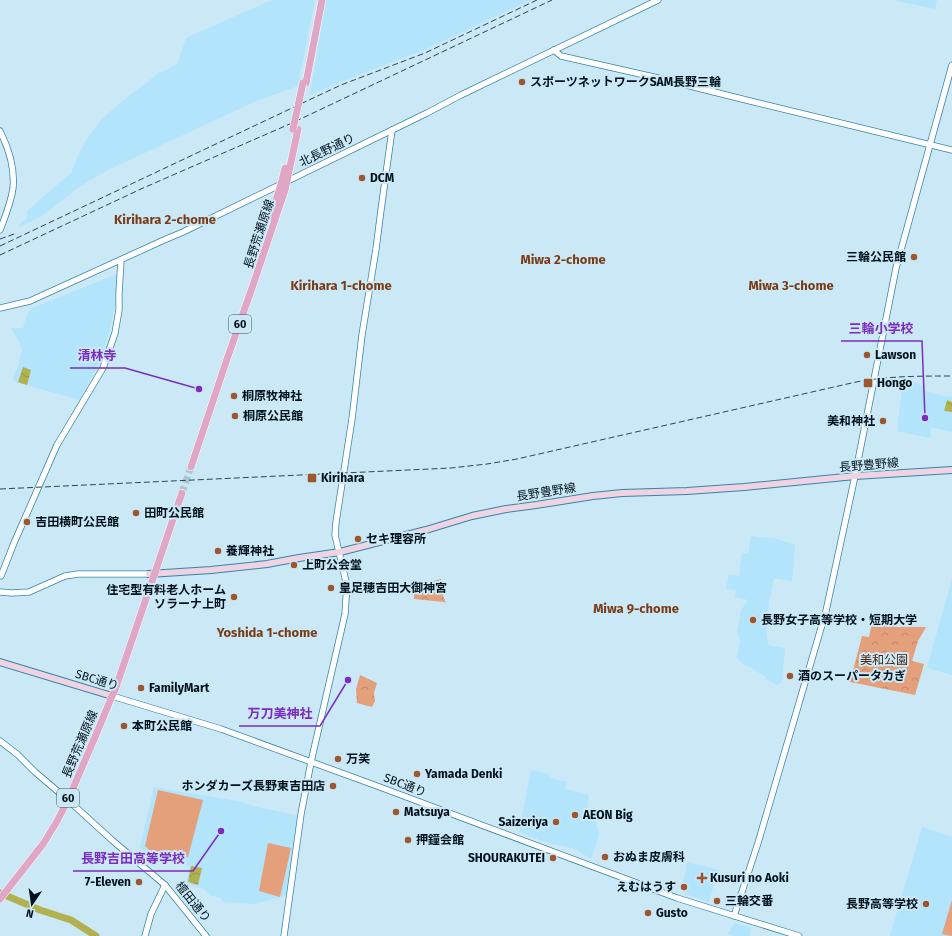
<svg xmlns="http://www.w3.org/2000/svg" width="952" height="936" font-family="'Fira Sans','Noto Sans JP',sans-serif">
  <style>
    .built { fill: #b2e4fb }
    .park { fill: url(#park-crowns) }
    .pitch { fill: #e49f7b }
    .water { fill: url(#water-waves) }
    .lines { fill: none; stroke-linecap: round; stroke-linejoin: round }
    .river { stroke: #b2b150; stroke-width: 7 }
    .primary-tunnel { stroke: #adc8d5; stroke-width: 7; stroke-dasharray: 7 3.5; stroke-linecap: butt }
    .tertiary-casing { stroke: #3685a5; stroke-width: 7 }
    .secondary-casing { stroke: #3685a5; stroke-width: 8 }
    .primary-casing { stroke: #fff; stroke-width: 8 }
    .tertiary { stroke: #fff; stroke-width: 5.5 }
    .secondary { stroke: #f0d3e2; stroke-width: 6 }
    .primary { stroke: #e0a6c5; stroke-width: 7 }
    .rail { stroke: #304550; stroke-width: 1; stroke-dasharray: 6 3; stroke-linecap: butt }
    .primary-bridge-casing { stroke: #fff; stroke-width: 8; stroke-linecap: butt }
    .primary-bridge { stroke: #e0a6c5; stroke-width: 7 }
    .poi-dot { fill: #9d562d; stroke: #cbe8f6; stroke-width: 1.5 }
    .labels { text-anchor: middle; stroke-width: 4; stroke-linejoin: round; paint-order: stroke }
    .shield { fill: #cbe8f6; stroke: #3d535e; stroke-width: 1 }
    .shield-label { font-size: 11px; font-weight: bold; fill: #00131d }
    .poi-label { font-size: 12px; font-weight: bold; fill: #00131d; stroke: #cbe8f6; text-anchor: start }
    .street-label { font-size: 12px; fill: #00131d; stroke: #cbe8f6 }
    .park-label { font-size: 12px; fill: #492713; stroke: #cbe8f6 }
    .neighbourhood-label { font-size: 13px; font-weight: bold; fill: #7a3c15; stroke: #cbe8f6 }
    .leader { fill: none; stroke: #7b2cbf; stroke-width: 1.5 }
    .callout-dot { fill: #7b2cbf; stroke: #cbe8f6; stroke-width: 1.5 }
    .callout-label { font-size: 13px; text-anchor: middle; font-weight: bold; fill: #7b2cbf; stroke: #cbe8f6; stroke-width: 4; stroke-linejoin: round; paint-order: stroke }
  </style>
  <defs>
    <pattern id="park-crowns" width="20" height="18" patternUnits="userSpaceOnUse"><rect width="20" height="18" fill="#e49f7b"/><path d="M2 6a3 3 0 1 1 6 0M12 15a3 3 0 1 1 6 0" fill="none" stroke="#c2886a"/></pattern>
    <pattern id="water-waves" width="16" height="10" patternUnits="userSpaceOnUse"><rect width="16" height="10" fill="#b2b150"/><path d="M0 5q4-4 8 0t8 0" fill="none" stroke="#979745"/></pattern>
  </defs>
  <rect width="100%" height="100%" fill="#cbe8f6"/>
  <g class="built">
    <path d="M272,0H315L298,86L256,101L108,170L79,187L42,216L20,227L19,225L27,218V211L71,173L82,147L91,133L102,119L119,104L160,72L161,73L177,64L186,38Z"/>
    <path d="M326,0H531L424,50L340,82L310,95Z"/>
    <path d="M893,0H937L935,9Z"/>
    <path d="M117,274L116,300L111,324L103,354L93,376L89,380L80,400L15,382L13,377L18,367L22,350L20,343L11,328H23L28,312L32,308Z"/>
    <path d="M904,381L916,382L920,384L921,386L925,387V391L947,397L952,396V432L931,427L930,438L897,431L903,382Z"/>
    <path d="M751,536L778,539L795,545V547L792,581L774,578L770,597L766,631L768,645L785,648L782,682L777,685L766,679V677L756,671L751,667L745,666L737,658L740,641L737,632L741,610L748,600L735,597L736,590L726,589L729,574L739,576L742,553L748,554Z"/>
    <path d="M952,579V675L927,668Z"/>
    <path d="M531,770L548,774L550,776V778L567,782L565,789L589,795L587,810L595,819L599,833L598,839L591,859L577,850L564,846L553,844L538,840V839L519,832Z"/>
    <path d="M154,787L237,801L257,807L300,816L287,895L255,904L223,902L220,898L210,895L204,889L186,884L190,866L149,857L140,847Z"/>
    <path d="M922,827L952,837V936H890Z"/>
    <path d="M688,862L718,870L709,902L685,894L689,884L682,882L685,876L686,865Z"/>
    <path d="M734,923L751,928L750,936H733L728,934Z"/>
  </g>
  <g class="park">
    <path d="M441,579L445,586L443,596L446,603L444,602L414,599V586Z"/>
    <path d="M873,618L887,622L895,627H926L918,641L912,661L924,664L915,695L850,682L862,636L869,637Z"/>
    <path d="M360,675L377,683L374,693L375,701L372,707L357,703L356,689Z"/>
  </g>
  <g class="pitch">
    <path d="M158,790L203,800L188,857L149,850L145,846Z"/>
    <path d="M268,843L291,848L280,897L259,891Z"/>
    <path d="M952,900V936L942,934Z"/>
  </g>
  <g class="water">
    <path d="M23,367L31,370L27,385L18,382Z"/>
    <path d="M947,400L952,402V412L944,411Z"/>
    <path d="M191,866L202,868L198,885L188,882Z"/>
  </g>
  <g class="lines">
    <path class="river" d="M0,893L40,910L71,920L96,936"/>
    <path class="primary-tunnel" d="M182,493L191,467"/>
    <g class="tertiary-casing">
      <g id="tertiary">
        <path d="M554,50L561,56L658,78L742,99L952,150"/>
        <path d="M0,131C9,149 15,168 13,188C11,203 5,217 0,230"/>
        <path d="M0,308L30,301L164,240L183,232L427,113L461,95L658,0"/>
        <path d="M1,576L14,543L57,445L103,368L115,333L119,310V293L121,260"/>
        <path d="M0,592L12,593L29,592L65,576L78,574H149"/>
        <path d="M112,696L221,729L377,786L677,898L799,936"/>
        <path d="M0,741L17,754L35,772L68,800L113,841L165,885L206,936"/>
        <path d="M734,916L758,843L826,611L855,476L896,268L952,65"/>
        <path d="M145,936L151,914L165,885"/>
        <path d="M284,936L301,814L311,762L345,614L346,599L347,586L335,535L336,522L352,419L362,335L376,249L381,210L392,130"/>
      </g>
    </g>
    <g class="secondary-casing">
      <g id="secondary">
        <path d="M149,574L211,570L267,564L299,558L340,552L426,530L472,516L506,509L536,505L593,496L622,493L687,491L744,487L855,476L952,470"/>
        <path d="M0,662L112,696"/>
      </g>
    </g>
    <g class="primary-casing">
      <g id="primary">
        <path d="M306,83L322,0"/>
        <path d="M271,217L281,184L285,168"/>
        <path d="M191,467L227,359L252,288L285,190L298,129"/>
        <path d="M0,899L43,844L56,823L68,800L95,737L112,696L115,690L182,493"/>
      </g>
    </g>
    <use href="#tertiary" class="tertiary"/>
    <use href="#secondary" class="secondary"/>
    <use href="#primary" class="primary"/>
    <g class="rail">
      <path d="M0,239L17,233"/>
      <path d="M0,246L309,100L341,85L425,53L537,0"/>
      <path d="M0,255L141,189L292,123L552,0"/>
      <path d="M0,489L451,468L487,464L517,459L856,382C888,376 920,376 952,376"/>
    </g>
    <g class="primary-bridge-casing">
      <path id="primary-bridge" d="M293,129L303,83"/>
    </g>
    <use href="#primary-bridge" class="primary-bridge"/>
  </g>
  <g class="poi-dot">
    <circle cx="522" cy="82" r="4"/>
    <circle cx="362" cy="178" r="4"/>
    <circle cx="914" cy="257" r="4"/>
    <circle cx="867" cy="355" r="4"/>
    <rect x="863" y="378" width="10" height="10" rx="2"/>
    <circle cx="234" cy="396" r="4"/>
    <circle cx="235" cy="416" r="4"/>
    <circle cx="883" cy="421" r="4"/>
    <rect x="307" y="473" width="10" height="10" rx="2"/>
    <circle cx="136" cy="513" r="4"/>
    <circle cx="27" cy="522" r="4"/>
    <circle cx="358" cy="539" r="4"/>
    <circle cx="218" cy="551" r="4"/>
    <circle cx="294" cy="565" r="4"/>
    <circle cx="331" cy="588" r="4"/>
    <circle cx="234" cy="597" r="4"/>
    <circle cx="753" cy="620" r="4"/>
    <circle cx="790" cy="676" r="4"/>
    <circle cx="141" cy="688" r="4"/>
    <circle cx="124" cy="726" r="4"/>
    <circle cx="338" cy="759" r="4"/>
    <circle cx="417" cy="774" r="4"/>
    <circle cx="333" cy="786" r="4"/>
    <circle cx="396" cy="812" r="4"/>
    <circle cx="575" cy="815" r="4"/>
    <circle cx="556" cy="822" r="4"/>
    <circle cx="408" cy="840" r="4"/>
    <circle cx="605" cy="857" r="4"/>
    <circle cx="553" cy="858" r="4"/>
    <path d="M700 872h4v4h4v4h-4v4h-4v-4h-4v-4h4z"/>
    <circle cx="139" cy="882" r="4"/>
    <circle cx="684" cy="887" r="4"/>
    <circle cx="717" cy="901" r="4"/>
    <circle cx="926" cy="904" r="4"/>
    <circle cx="648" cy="913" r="4"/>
  </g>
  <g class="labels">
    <g class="shield">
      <rect x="229" y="315" width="22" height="18" rx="3"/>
      <rect x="57" y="789" width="22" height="18" rx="3"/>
    </g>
    <g class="shield-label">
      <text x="240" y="328">60</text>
      <text x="68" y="802">60</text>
    </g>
    <g class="poi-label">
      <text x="530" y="86">スポーツネットワークSAM長野三輪</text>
      <text x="370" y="182">DCM</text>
      <text x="906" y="261" text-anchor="end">三輪公民館</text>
      <text x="875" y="359">Lawson</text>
      <text x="877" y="387">Hongo</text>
      <text x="242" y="400">桐原牧神社</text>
      <text x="243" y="420">桐原公民館</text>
      <text x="875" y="425" text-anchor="end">美和神社</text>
      <text x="321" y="482">Kirihara</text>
      <text x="144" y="517">田町公民館</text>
      <text x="35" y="526">吉田横町公民館</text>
      <text x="366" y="543">セキ理容所</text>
      <text x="226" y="555">養輝神社</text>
      <text x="302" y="569">上町公会堂</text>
      <text x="339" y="592">皇足穂吉田大御神宮</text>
      <text x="226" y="594" text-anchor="end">住宅型有料老人ホーム<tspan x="226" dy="14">ソラーナ上町</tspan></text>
      <text x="761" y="624">長野女子高等学校・短期大学</text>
      <text x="798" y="680">酒のスーパータカぎ</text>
      <text x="149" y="692">FamilyMart</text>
      <text x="132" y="730">本町公民館</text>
      <text x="346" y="763">万笑</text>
      <text x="425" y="778">Yamada Denki</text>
      <text x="325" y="790" text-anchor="end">ホンダカーズ長野東吉田店</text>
      <text x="404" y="816">Matsuya</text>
      <text x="583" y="819">AEON Big</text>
      <text x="548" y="826" text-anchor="end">Saizeriya</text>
      <text x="416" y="844">押鐘会館</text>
      <text x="613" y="861">おぬま皮膚科</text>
      <text x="545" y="862" text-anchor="end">SHOURAKUTEI</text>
      <text x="710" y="882">Kusuri no Aoki</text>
      <text x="131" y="886" text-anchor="end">7-Eleven</text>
      <text x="676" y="891" text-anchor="end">えむはうす</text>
      <text x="725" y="905">三輪交番</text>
      <text x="918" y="908" text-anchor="end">長野高等学校</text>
      <text x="656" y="917">Gusto</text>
    </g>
    <g class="street-label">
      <text transform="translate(327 150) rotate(-26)" y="4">北長野通り</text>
      <text transform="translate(259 234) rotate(-72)" y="4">長野荒瀬原線</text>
      <text transform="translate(869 465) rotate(-5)" y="4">長野豊野線</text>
      <text transform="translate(546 492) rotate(-9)" y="4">長野豊野線</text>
      <text transform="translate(97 680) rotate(17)" y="4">SBC通り</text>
      <text transform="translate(80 744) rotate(-67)" y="4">長野荒瀬原線</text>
      <text transform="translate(405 785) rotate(21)" y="4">SBC通り</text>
      <text transform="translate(193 902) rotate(51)" y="4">檀田通り</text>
    </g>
    <g class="park-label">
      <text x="884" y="664">美和公園</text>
    </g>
    <g class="neighbourhood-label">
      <text x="165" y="224">Kirihara 2-chome</text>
      <text x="563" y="264">Miwa 2-chome</text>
      <text x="341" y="290">Kirihara 1-chome</text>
      <text x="791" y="290">Miwa 3-chome</text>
      <text x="636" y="613">Miwa 9-chome</text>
      <text x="267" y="637">Yoshida 1-chome</text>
    </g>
  </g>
  <path class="leader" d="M925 418L922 341H841M199 389L125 368H70M348 680L320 726H239M221 831L193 871H73"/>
  <g class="callout-dot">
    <circle cx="925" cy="418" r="4"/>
    <circle cx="199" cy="389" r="4"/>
    <circle cx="348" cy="680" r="4"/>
    <circle cx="221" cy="831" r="4"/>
  </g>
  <g class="callout-label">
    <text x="881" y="333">三輪小学校</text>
    <text x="97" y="360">清林寺</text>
    <text x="280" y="718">万刀美神社</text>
    <text x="133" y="863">長野吉田高等学校</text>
  </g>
  <g transform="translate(32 904) rotate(193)" stroke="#cbe8f6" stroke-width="3" paint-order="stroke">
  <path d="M0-3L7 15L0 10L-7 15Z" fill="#00131d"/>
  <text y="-6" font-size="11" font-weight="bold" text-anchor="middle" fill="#00131d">N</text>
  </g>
</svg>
